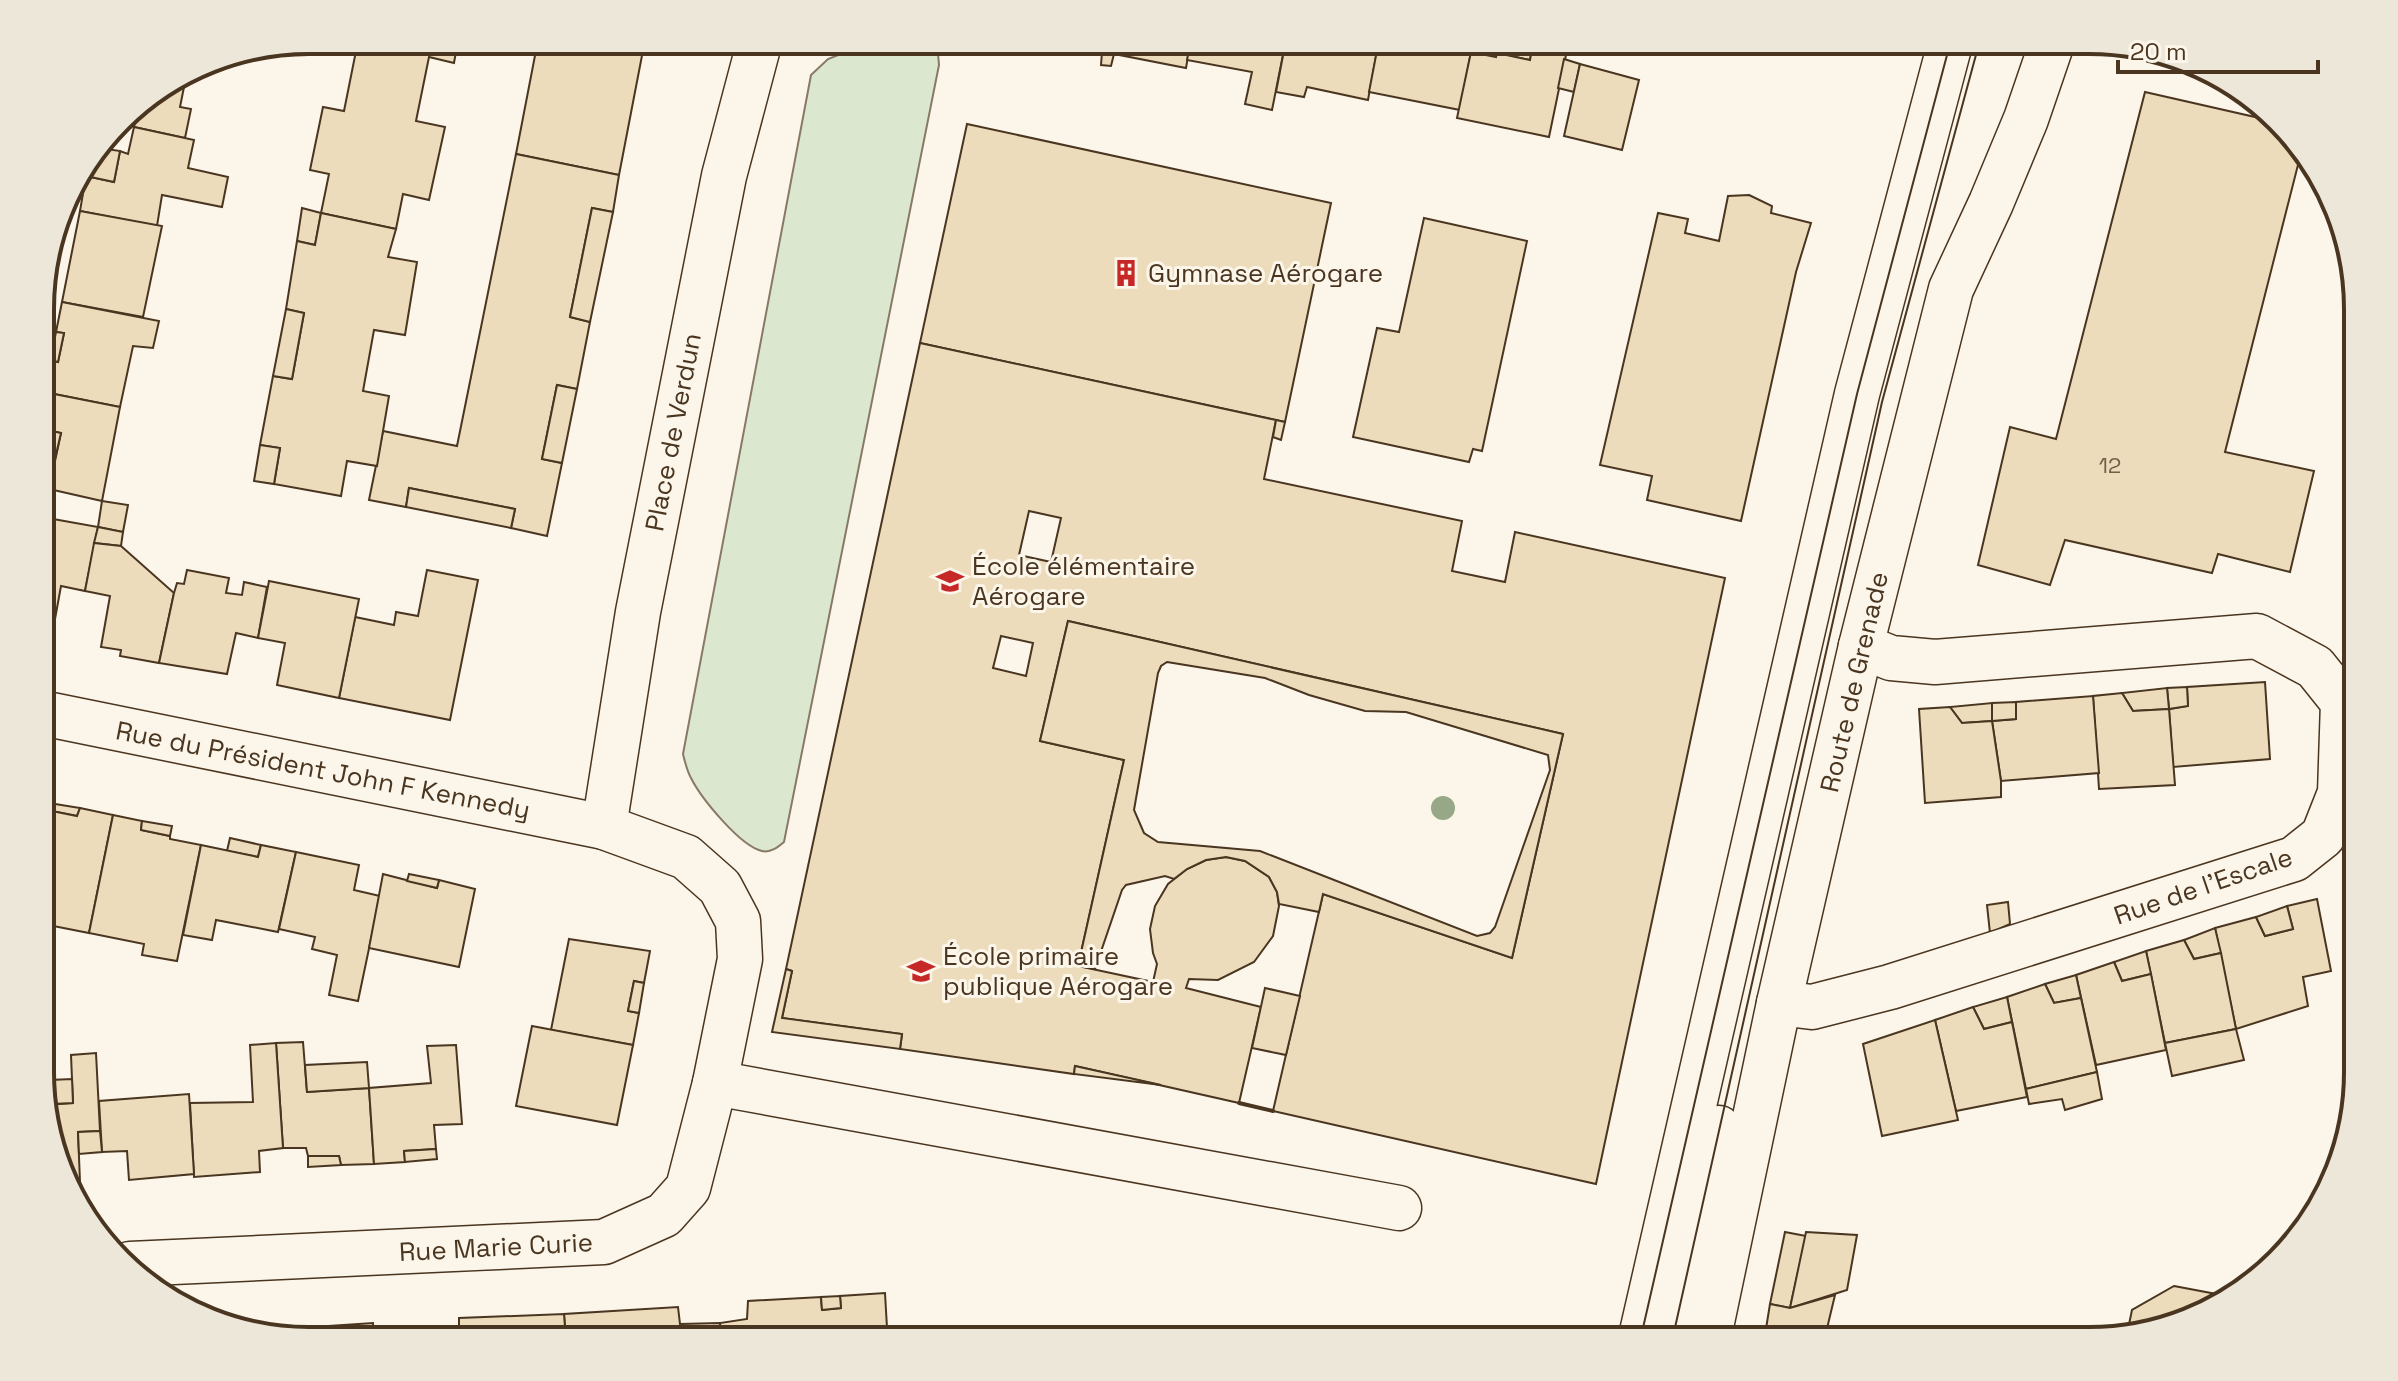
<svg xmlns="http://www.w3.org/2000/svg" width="2398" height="1381" font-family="'Space Grotesk',sans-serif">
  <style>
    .green { fill: #dce7d0; stroke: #887966; stroke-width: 2 }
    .building { fill: #ecdcbc; stroke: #4a3520; stroke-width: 2; fill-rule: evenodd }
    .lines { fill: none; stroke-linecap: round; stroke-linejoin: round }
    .minor-casing { stroke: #4a3520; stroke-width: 47 }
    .minor { stroke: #fbf6e9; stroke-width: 44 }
    .tram { stroke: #4a3520; stroke-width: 2 }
    .wall { stroke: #4a3520; stroke-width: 4 }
    .tree { fill: #96a887 }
    .labels { text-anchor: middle; stroke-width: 6; stroke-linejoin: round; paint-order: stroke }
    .number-label { font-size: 22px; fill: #725f47 }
    .poi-label { font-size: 26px; fill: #4a3520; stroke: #fbf6e9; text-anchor: start }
    .street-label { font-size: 26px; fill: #4a3520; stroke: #fbf6e9 }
    .rim { fill: none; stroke: #4a3520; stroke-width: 4 }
  </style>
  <rect width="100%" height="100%" fill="#fbf6e9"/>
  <path class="green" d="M876,40H934L937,42L939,65L784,842C778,847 771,853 762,851C740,846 701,798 691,778C687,771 685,762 683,754L811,75L828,59Z"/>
  <g class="building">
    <path d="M353,40H458L454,63L429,57L416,121L445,127L429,200L403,194L396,229L321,213L329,174L310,170L323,107L344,111L358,41Z"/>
    <path d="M538,40H645L619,175L516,154Z"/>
    <path d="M1047,40H1097L1096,50Z"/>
    <path d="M1097,40H1191L1186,68L1114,54L1111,66L1101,65L1102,52L1096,50Z"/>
    <path d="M1191,40H1286L1272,110L1245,104L1252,72L1187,60Z"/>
    <path d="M1286,40L1314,43V40H1379L1368,100L1307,87L1304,97L1276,92Z"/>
    <path d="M1379,40H1450L1449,47L1471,52L1460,110L1369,92Z"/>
    <path d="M1499,42L1532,49L1530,60L1497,53Z"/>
    <path d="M1532,49L1566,55L1549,137L1457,118L1471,52L1496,57L1497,53L1530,60Z"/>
    <path d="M1564,59L1580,64L1574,92L1558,88Z"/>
    <path d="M1580,64L1639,80L1622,150L1564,136Z"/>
    <path d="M187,72L180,107L191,109L185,138L134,127L138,103Z"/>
    <path d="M2145,92L2268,120L2301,153L2225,452L2314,471L2290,572L2218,554L2212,573L2065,540L2050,585L1978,565L2010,427L2056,439Z"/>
    <path d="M967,124L1331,203L1285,422L920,343Z"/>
    <path d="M134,127L194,140L188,168L228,177L222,207L162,195L157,226L80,211L86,176L114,182L120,151L128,154Z"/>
    <path d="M100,148L120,151L114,182L86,176L90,161Z"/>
    <path d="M516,154L619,175L613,212L592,208L570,317L590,322L577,389L557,385L542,459L562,463L547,536L511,528L515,509L409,488L406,507L369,500L383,431L457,446Z"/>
    <path d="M1749,195L1772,206L1771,213L1811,223L1796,272L1741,521L1647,500L1652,476L1600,465L1658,213L1688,219L1685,233L1719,241L1728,196Z"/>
    <path d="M302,208L321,213L315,245L297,241Z"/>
    <path d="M592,208L613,212L590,322L570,317Z"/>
    <path d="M80,211L162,226L143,317L62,302Z"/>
    <path d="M321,213L396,229L388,257L417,262L405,335L374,330L363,391L389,396L377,466L347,461L341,496L274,484L280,448L260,445L273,376L292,379L304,313L286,309L297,241L315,245Z"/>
    <path d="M1424,218L1527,241L1482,451L1473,449L1469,462L1353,437L1377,328L1399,332Z"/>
    <path d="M62,302L159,321L153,348L133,346L120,407L44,392L50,360L58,362L64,333L56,332Z"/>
    <path d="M286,309L304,313L292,379L273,376Z"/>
    <path d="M56,332L64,333L58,362L50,360Z"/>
    <path d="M920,343L1276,420L1264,479L1462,521L1452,571L1505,582L1515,532L1725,578L1596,1184L1273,1111L1323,894L1512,958L1563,734L1068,621L1040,741L1124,760L1078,966L1153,982L1157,964L1153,953L1150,929L1155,906L1168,884L1187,869L1206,860L1226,857L1245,861L1269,877L1277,892L1279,906L1273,936L1254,962L1218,980L1189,979L1186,988L1261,1007L1239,1103L1075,1066L1074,1074L900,1049L902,1034L782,1018L792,971L786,969ZM1029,511L1061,518L1051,562L1019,555ZM1001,636L1033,643L1026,676L993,668Z"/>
    <path d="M557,385L577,389L562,463L542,459Z"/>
    <path d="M44,392L120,407L102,501L49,489L61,433L42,429Z"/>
    <path d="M1276,420L1285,422L1281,440L1273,437Z"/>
    <path d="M42,429L61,433L54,463L42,461Z"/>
    <path d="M260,445L280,448L274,484L254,481Z"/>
    <path d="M409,488L515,509L511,528L406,507Z"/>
    <path d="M102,501L128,505L123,532L98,527Z"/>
    <path d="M42,517L98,527L85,591L61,586L53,630L42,628Z"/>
    <path d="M98,527L123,532L121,546L94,543Z"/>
    <path d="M94,543L121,546L174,593L159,663L120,656L121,650L101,647L110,596L85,591Z"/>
    <path d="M187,570L229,578L226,593L242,595L244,582L267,587L258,638L236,633L227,674L159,663L174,593L177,583L184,584Z"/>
    <path d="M427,570L478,580L450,720L339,698L355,617L394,625L396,612L418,616Z"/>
    <path d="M269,581L359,599L339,698L277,685L285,643L258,638Z"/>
    <path d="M1068,621L1563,734L1512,958L1323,894L1319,912L1279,904L1277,892L1269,877L1245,861L1226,857L1206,860L1187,869L1174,879L1165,876L1126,885L1122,890L1095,969L1078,966L1124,760L1040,741ZM1167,662L1265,678L1309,695L1365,711L1406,712L1548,755L1550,770L1495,927L1490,933L1477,936L1260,851L1158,842L1144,833L1134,810L1158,673L1161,666Z"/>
    <path d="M2265,682L2270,759L2173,767L2169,709L2188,706L2187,687Z"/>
    <path d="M2187,687L2188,706L2169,709L2167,688Z"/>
    <path d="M2167,688L2169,709L2133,711L2122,693Z"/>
    <path d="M2122,693L2133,711L2169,709L2175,785L2099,789L2093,696Z"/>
    <path d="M2093,696L2099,773L2001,781L1992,721L2016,719V702Z"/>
    <path d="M2016,702V719L1992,721V703Z"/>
    <path d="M1992,703V721L1962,723L1950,707Z"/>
    <path d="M1950,707L1962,723L1992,721L2001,781V797L1925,803L1919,709Z"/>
    <path d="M49,803L80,808L77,816L46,810Z"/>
    <path d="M80,808L113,815L89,933L43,924L50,889L42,887V809L77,816Z"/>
    <path d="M113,815L142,821L141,830L170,836V839L201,845L177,961L142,955L144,944L89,933Z"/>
    <path d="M142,821L172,826L170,836L141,830Z"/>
    <path d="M230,838L261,845L258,857L227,851Z"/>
    <path d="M201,845L258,857L261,845L296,852L278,932L216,920L212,940L183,935Z"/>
    <path d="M296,852L359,865L354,890L380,896L358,1001L329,995L337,955L312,949L315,937L279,929Z"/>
    <path d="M383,874L437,888L439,880L475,889L459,967L369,948Z"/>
    <path d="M409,874L439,880L437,888L407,881Z"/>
    <path d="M2317,899L2331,971L2303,977L2308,1006L2236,1029L2215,928L2256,917L2265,936L2293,929L2287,906Z"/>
    <path d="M2008,902L2010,924L1990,933L1987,905Z"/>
    <path d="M2287,906L2293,929L2265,936L2256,917Z"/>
    <path d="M2215,928L2221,953L2194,959L2184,940Z"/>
    <path d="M569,939L650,951L644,983L634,981L628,1011L639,1013L633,1045L551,1030Z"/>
    <path d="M2184,940L2194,959L2221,953L2236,1029L2165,1043L2146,951Z"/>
    <path d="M2146,951L2151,974L2122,981L2114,962Z"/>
    <path d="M2114,962L2122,981L2151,974L2166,1050L2096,1065L2076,975Z"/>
    <path d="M786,969L792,971L782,1018L902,1034L900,1049L772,1032Z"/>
    <path d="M2076,975L2081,998L2054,1003L2045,984Z"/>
    <path d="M634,981L644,983L639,1013L628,1011Z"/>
    <path d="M2045,984L2054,1003L2081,998L2097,1072L2026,1089L2007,997Z"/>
    <path d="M1265,988L1300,996L1286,1055L1252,1048Z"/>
    <path d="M2007,997L2012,1022L1984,1029L1973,1007Z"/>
    <path d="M1973,1007L1984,1029L2012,1022L2027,1097L1956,1111L1935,1020Z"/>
    <path d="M1935,1020L1958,1120L1882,1136L1863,1044Z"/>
    <path d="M532,1026L633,1045L617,1125L516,1106Z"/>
    <path d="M2236,1029L2244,1060L2172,1076L2165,1043Z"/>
    <path d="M303,1042L307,1092L369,1088L374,1164L341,1165L339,1156H308L306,1148H283L276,1043Z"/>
    <path d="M276,1043L283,1148L259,1151L260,1172L194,1177L190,1103L253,1102L250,1045Z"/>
    <path d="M456,1045L462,1124L434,1125L436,1149L404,1151L405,1162L374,1164L369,1088L431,1083L427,1046Z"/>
    <path d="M96,1053L100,1131L78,1132L80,1182H71L42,1105L73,1103L71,1055Z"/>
    <path d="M367,1062L369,1088L307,1092L305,1065Z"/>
    <path d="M1075,1066L1161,1085L1074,1074Z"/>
    <path d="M2097,1072L2102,1099L2065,1110L2062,1099L2029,1104L2026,1089Z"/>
    <path d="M72,1079L73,1103L52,1104L50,1080Z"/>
    <path d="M189,1094L194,1174L129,1180L127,1151L102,1152L99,1101Z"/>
    <path d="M100,1131L102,1152L79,1154L78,1132Z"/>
    <path d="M436,1149L437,1159L405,1162L404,1151Z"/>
    <path d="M308,1156H339L341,1165L308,1167Z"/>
    <path d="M1785,1232L1806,1236L1790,1308L1770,1304Z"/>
    <path d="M1806,1232L1857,1235L1847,1290L1790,1308Z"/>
    <path d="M2174,1286L2232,1297L2224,1305L2127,1334L2132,1310Z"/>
    <path d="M885,1293L887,1328H873L874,1341H721L720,1323L747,1319L748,1301L821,1297L822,1310L841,1308L840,1296Z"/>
    <path d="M1835,1295L1824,1341H1764L1770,1304L1790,1308Z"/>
    <path d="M840,1296L841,1308L822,1310L821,1297Z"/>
    <path d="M678,1307L680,1324L720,1323L721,1341H566L564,1314Z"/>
    <path d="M564,1314L566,1341H424L459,1338V1318Z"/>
    <path d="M373,1323L374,1341H308L295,1338L328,1335L329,1326Z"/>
    <path d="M329,1326L328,1335L295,1338L267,1330Z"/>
  </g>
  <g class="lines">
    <g class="minor-casing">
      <g id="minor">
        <path d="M42,713L604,827L686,857L720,887L738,921L740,959L715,1083L688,1188L664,1215L604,1242L130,1264"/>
        <path d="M604,827L638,612L724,176L760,40"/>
        <path d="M1779,1003L1812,1007L1890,987L2294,859L2323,836L2340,793L2343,702L2315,667L2257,636L1935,662L1891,658L1861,646"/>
        <path d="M715,1083L1399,1208"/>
        <path d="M1640,1341L1857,394L1951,40"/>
        <path d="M1672,1341L1719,1128"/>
        <path d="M1708,1341L1779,1003L1861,646L1951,289L1991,203L2026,119L2053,40"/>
      </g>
    </g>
    <use href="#minor" class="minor"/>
    <g class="tram">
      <path d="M1640,1341L1857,394L1951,40"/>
      <path d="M1672,1341L1882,402L1980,40"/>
    </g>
    <path class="wall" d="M1239,1103L1273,1111"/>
  </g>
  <circle class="tree" cx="1443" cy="808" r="12"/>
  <defs>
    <g id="building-bare" transform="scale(2.16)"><path d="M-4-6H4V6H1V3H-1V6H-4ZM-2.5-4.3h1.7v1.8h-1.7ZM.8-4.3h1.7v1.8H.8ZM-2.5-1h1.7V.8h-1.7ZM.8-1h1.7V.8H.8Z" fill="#c62828" stroke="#fbf6e9" stroke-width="2.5" paint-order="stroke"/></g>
    <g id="school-bare" transform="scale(2.16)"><path d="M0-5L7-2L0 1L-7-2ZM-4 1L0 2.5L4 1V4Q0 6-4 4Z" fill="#c62828" stroke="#fbf6e9" stroke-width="2.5" paint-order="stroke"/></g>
  </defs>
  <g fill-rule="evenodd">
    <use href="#building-bare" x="1126" y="273"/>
    <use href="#school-bare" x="950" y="581"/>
    <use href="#school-bare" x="921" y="971"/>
  </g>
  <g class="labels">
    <g class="number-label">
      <text x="2110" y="473">12</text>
    </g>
    <g class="poi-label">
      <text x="1148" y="282">Gymnase Aérogare</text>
      <text x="972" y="575">École élémentaire<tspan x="972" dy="30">Aérogare</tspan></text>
      <text x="943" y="965">École primaire<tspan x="943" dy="30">publique Aérogare</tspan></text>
    </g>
    <g class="street-label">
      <text transform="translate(673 432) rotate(-79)" y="9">Place de Verdun</text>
      <text transform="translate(1854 682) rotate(-77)" y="9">Route de Grenade</text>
      <text transform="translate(323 770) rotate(11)" y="9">Rue du Président John F Kennedy</text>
      <text transform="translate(2203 886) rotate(-19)" y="9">Rue de l'Escale</text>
      <text transform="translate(496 1247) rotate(-3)" y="9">Rue Marie Curie</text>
    </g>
  </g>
  <path d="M0 0H2398V1381H0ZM309 54H2089A255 255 0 0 1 2344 309V1072A255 255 0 0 1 2089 1327H309A255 255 0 0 1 54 1072V309A255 255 0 0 1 309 54Z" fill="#ede7d9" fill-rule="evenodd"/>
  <path class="rim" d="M309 54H2089A255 255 0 0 1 2344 309V1072A255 255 0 0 1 2089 1327H309A255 255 0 0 1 54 1072V309A255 255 0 0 1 309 54Z"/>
  <path d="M2118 60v12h200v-12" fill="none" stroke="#4a3520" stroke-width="4"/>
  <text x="2130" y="60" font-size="24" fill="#4a3520" stroke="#fbf6e9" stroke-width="6" paint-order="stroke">20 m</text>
</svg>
